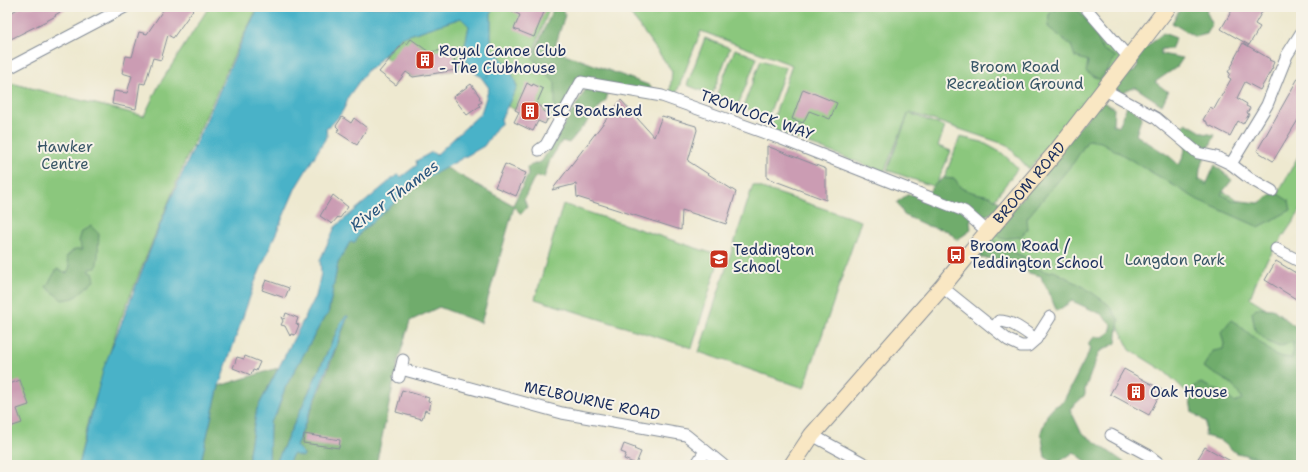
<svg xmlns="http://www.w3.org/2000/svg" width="1308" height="472" font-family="'Shantell Sans',sans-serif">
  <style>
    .green { fill: #8bc77d; stroke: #537b6e }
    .forest { fill: #70ac6c; stroke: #466e65 }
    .water { fill: #49b2c8; stroke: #327093 }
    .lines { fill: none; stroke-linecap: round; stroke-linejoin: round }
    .ferry { stroke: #29567e; stroke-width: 1; stroke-dasharray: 5 4; stroke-linecap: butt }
    .building { fill: #cb9cb3 }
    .street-casing { stroke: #848c97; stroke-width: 13 }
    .secondary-casing { stroke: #848c97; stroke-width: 18 }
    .street { stroke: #fff; stroke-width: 11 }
    .secondary { stroke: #f9e7c3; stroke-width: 16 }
    .labels { text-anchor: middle; stroke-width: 4; stroke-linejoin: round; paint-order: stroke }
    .poi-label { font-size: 15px; fill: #1b2f5e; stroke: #f7f3e8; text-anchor: start }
    .park-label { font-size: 15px; fill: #375566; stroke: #f7f3e8 }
    .street-label { font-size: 15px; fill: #1b2f5e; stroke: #f7f3e8 }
    .water-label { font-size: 16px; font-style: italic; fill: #29567e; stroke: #f7f3e8 }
  </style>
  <rect width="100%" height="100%" fill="#f7f3e8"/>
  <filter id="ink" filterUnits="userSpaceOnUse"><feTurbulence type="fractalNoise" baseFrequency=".025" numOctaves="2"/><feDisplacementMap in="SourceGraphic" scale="8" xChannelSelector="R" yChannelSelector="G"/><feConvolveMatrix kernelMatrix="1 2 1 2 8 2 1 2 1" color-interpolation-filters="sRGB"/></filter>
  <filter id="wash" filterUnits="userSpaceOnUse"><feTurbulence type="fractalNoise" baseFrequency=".012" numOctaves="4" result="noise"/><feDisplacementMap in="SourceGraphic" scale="16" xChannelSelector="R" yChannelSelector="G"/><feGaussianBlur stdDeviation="0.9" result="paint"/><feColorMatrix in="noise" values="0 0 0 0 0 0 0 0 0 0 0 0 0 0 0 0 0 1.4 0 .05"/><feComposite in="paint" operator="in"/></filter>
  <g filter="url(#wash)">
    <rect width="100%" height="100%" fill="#eee9d0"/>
    <g class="green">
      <path d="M209,7H258L241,40L184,164L118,326L89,420L78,465H7V82L144,116L159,85Z"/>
      <path d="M494,7H550L532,55L579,72L556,116L545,124L507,106L517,87C510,70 506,60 491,49V13Z"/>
      <path d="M624,7H1078L1122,57L1029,169L1007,145L909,112L884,172L770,129L792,65L701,31L676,94L670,92L672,71L626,8Z"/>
      <path d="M461,18L469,26L463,55L470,65L456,70L412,77L384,56L400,38Z"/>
      <path d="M705,38L730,48L712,95L687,85Z"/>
      <path d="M735,49L757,58L738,105L716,96Z"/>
      <path d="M761,60L786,68L768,117L743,107Z"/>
      <path d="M909,113L945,127L938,146L951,151L935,187L887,170Z"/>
      <path d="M1097,119L1141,147L1266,215L1301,151V210L1261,269L1250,298L1301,330V465H1262L1233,448L1202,406L1164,371L1130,350L1114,318L987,242Z"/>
      <path d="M960,137L982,142L1002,153L1018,168L991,204L942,184Z"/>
      <path d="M753,185L861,221L804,388L699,352Z"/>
      <path d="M563,204L720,256L692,348L535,299Z"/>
    </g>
    <g class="forest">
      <path d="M554,7H561L565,15L554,50L651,86L650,91L578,79L559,115L555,106V83L532,58Z"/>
      <path d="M1060,7H1075L1094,29L1102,49L1116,57L1100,80L1086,72L1088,61L1075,57L1071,45L1048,27L1049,14Z"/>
      <path d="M1181,7H1211L1206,11L1212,23L1207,34L1195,37L1172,23Z"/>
      <path d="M1163,33L1176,38L1171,49H1161V54L1183,58L1177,67L1155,82L1168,92L1162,105L1135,87L1119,94L1111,86L1124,71L1134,72L1138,65L1134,58Z"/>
      <path d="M586,89L609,90L606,100L569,143L562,141L550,160L544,178L537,176L533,180L524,199L527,207L521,214L514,207L481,323L439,307L410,321L399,358L376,465H287L293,454L303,456L304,454L296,446L326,375L348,316L337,331L275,465H269L270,422L276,414L285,388L324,318L328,314L338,263L350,242H355L360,233L415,185L445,167L513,205L528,175L527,167L542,161Z"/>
      <path d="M1101,101L1114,108L1113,125L1119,127L1127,106L1142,116L1136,135L1169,156L1179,165C1188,149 1186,144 1177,130L1186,123L1203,133L1215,135L1200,168L1199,181L1206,185L1215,165L1232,180L1221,194L1232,200L1259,203L1275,192L1289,201L1291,210L1259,227L1198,200L1101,142L1088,140L1074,162L1027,218L1028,229L1020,237L1002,239L994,232Z"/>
      <path d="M943,178L955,179L961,188L975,193L990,196L999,202L998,210L987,215L977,217L970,220L971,230L957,240L948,231L928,226L904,215L897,202L907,195L928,193L933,186Z"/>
      <path d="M91,226L99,234C98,245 99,257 96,268L89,269V272L92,273L94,281L74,298L62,300L46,287L57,269L67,273L70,266L66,257L75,249H83L79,241L82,231Z"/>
      <path d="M988,240L997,242L1002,247L1027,258L1036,265L1041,270L1047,272L1054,271L1084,287L1108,304L1119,320L1116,343L1099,352L1085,389V395L1070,409L1081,432L1128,465H1088L1083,459L1074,452L1056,464L1045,457L1041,432L1047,415L1054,407L1063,402L1091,348L1089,346V342L1095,337H1103L1110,332L1112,325L1101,314L1072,301L1057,311C1053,304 1052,299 1049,292C1046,286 1042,282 1041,276L1029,273L1016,264L1008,266L998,259L980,258L981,248Z"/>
      <path d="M1256,308L1273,309L1301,331V465H1273L1258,457L1236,453L1220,440L1205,436L1206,422L1192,412L1190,400L1195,386L1201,383L1223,393L1234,402L1242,399L1232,384L1203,367L1213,351L1223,349L1224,344L1221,332L1231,320L1239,325L1276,356L1292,358L1293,342L1279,347L1268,342L1255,330L1252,312Z"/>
      <path d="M278,368L257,409L249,453V465H200L219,386Z"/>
    </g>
    <g class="water">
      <path d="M259,7H494L491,13V49C505,60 512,70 517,87L501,119L502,123L497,127L484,146L415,185L360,233L355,242H350L338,263L328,314L324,318L285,388L276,414L270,422L269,465H249V453L257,409L316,296L321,273L320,260L335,227L398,174L401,177L417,165L416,161L432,152L436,155L481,113L489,88L481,77L475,73L463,55L469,26L461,18L400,38L371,69L369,68L348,97C347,108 335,123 326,129L327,136L296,187L255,282L219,386L200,465H78L104,367L168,205L246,32Z"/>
      <path d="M346,316H348L296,446L304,454L303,457L293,454L287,465H275L337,331L342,320Z"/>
    </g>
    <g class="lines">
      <path class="ferry" d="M487,77L495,61"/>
    </g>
    <g id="blocks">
      <g class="building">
        <path d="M21,7H69L55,15L56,16L7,41V15Z"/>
        <path d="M165,7H195L173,38L168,35L161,60L153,58L145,84L140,83L136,109L112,104L114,91L127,93L132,76L122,73L126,56L132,57L139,32L147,34Z"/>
        <path d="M503,7H546L534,37L514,29L520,15Z"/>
        <path d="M1234,7H1257L1263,10L1255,24L1260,27L1249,45L1221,29Z"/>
        <path d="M411,39L429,52L453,49L456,70L413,77L406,72L396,85L379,72L404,42L407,44Z"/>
        <path d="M1243,43L1270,59L1269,60L1274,62L1272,67H1273L1260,90L1245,82L1237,98L1247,104L1246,106L1250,108L1247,113L1249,114L1243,124L1238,121L1230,136L1207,124V122L1203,120L1210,107L1214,109L1231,79L1228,77L1230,73L1228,72L1234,62L1233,61Z"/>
        <path d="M1301,73V115L1273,161L1257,151Z"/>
        <path d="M527,83L532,86L533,84L543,89L536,105L544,108L543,111L550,114L545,124L538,121L533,131L514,122L519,112L515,110Z"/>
        <path d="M471,84L480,97L479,98L482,102L478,104L480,106L467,115L453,97Z"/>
        <path d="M803,89L837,103L830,119L809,111L803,123L792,119Z"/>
        <path d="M621,100L654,137L662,116L696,126L697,130L688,161L736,192L726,224L682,210L681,230L577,197L576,184L552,190Z"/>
        <path d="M342,117L351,123L354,118L367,128L357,145L337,132L339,129L336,126Z"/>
        <path d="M767,146L826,169V200L767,178Z"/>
        <path d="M505,164L526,173L516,196L495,187Z"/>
        <path d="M333,195L348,207L340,218L338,217L332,224L320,216Z"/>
        <path d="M1276,261L1301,276V302L1265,280Z"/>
        <path d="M266,280L289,288L285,298L262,290Z"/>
        <path d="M286,313L298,318L296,324L299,325L295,335L291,334L290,336L285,326L281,325L283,321L281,317L284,319Z"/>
        <path d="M245,356L260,362L256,371L253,370L251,375L233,368L237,357L244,359Z"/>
        <path d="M1124,369L1162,390L1149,415L1110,394Z"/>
        <path d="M20,380L29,405L17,409L22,423L7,428V385Z"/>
        <path d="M402,390L429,398L428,401L431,402L429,412L425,410L422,419L396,412Z"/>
        <path d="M304,434L340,440L339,448L303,443Z"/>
        <path d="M624,444L635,448L634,449L641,452L636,464L624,459L626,454L621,452Z"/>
        <path d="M1205,447L1238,465H1194Z"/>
      </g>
    </g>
  </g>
  <g filter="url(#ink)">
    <use href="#blocks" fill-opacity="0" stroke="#848c97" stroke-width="1"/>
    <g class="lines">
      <g class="street-casing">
        <g id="street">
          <path d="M1085,7L1129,58"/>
          <path d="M7,69L125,7"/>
          <path d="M1105,90L1156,118L1198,153L1216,157L1231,164L1249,178L1272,191"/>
          <path d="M539,150L546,145L581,82L662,96L779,138L964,211L988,232"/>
          <path d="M1231,164L1267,105L1287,55L1301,33"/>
          <path d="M1276,249L1301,262"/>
          <path d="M942,287L1008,340L1021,346H1028L1036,339L1050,317"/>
          <path d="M994,327L999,321C1013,321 1025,332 1036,339"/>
          <path d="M401,369L562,413L686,435L723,465"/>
          <path d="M399,377L403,360"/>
          <path d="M812,435L867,465"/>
          <path d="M1111,435L1148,455L1161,465"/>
          <path d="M696,465L705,451"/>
        </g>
      </g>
      <g class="secondary-casing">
        <g id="secondary">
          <path id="s1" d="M792,465L812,435L942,287L973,249L1056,152L1168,7"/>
        </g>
      </g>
      <use href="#street" class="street"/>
      <use href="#secondary" class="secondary"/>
    </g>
  </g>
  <defs>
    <g id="building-square" transform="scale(1)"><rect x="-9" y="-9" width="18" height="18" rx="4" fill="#c8321e" stroke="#f7f3e8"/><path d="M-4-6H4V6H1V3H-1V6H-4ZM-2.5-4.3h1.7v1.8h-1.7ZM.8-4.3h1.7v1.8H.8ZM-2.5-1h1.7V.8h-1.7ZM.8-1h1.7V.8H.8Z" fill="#fff"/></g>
    <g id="bus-square" transform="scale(1)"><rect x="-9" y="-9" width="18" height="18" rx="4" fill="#c8321e" stroke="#f7f3e8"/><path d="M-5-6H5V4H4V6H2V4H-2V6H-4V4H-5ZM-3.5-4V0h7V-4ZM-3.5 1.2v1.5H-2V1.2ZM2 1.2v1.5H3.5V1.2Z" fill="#fff"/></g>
    <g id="school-square" transform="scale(1)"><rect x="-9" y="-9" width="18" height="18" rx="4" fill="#c8321e" stroke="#f7f3e8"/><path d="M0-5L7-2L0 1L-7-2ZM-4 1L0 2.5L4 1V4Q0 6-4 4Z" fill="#fff"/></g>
  </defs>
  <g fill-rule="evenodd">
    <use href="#building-square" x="425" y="60"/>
    <use href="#building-square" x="530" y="111"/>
    <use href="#bus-square" x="956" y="255"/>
    <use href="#school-square" x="719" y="259"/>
    <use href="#building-square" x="1136" y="392"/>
  </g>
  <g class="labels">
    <g class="poi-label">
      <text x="439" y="56">Royal Canoe Club<tspan x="439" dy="17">- The Clubhouse</tspan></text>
      <text x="544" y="116">TSC Boatshed</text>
      <text x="970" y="251">Broom Road /<tspan x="970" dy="17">Teddington School</tspan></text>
      <text x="733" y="255">Teddington<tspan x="733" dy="17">School</tspan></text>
      <text x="1150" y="397">Oak House</text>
    </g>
    <g class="park-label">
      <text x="1015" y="72">Broom Road<tspan x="1015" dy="17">Recreation Ground</tspan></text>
      <text x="65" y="152">Hawker<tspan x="65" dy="17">Centre</tspan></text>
      <text x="1175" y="265">Langdon Park</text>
    </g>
    <g class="street-label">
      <text transform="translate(757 115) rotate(20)" y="5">TROWLOCK WAY</text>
      <text dy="5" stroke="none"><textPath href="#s1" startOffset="369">BROOM ROAD</textPath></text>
      <text transform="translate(592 401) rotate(12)" y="5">MELBOURNE ROAD</text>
    </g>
    <g class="water-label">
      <text transform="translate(394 195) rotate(-37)" y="6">River Thames</text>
    </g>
  </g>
  <rect width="1308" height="472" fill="none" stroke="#f7f3e8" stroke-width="24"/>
</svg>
